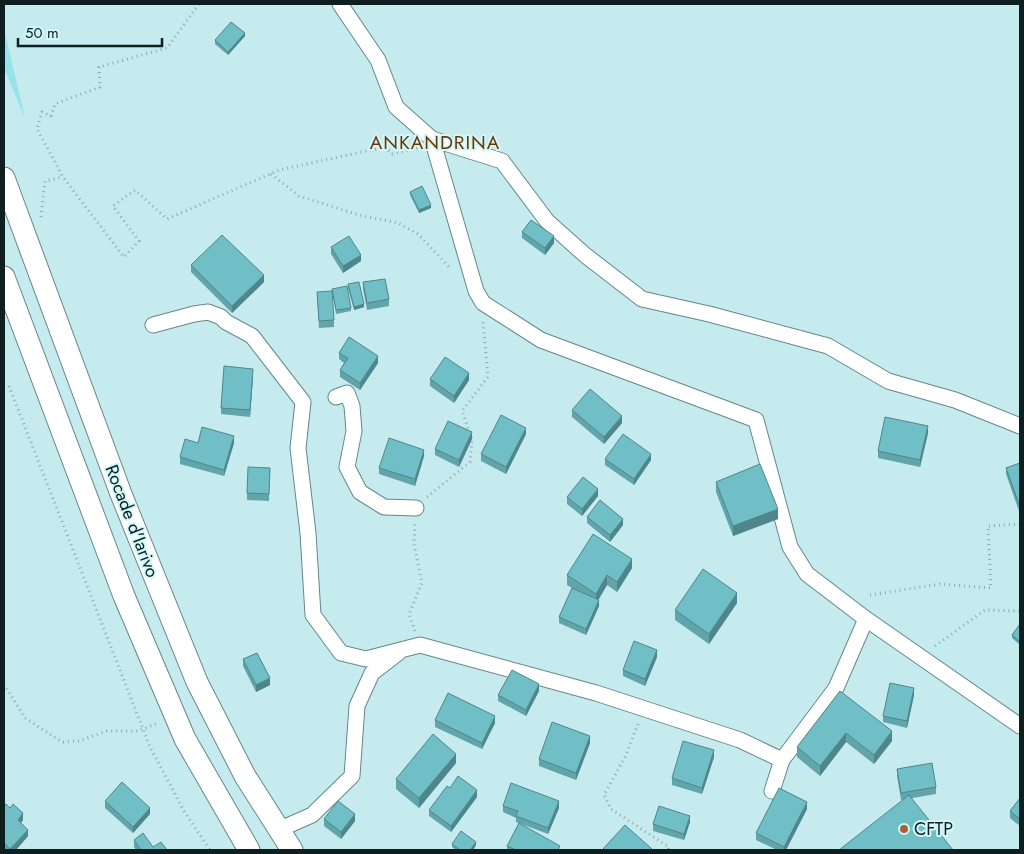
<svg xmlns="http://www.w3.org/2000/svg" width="1024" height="854" font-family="Jost,sans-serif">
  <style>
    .green { fill: #96e3eb }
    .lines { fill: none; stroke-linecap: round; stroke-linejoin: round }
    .minor-casing { stroke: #64878b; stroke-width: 17 }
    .secondary-casing { stroke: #64878b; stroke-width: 23 }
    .path { stroke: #8cabae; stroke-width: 3; stroke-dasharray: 1 4; stroke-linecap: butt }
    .minor { stroke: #fff; stroke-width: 15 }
    .secondary { stroke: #fff; stroke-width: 21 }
    .wall { fill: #61a4aa }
    .shaded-wall { fill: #4f868b }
    .building { fill: #71bfc6; stroke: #4f868b }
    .poi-dot { fill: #a56131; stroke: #d2f8fc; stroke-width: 2 }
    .labels { text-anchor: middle; stroke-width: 4; stroke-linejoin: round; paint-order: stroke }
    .street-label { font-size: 18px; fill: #0f1e1f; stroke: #d2f8fc }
    .poi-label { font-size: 18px; fill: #0f1e1f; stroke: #d2f8fc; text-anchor: start }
    .neighbourhood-label { font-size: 19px; letter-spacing: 1px; fill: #6f3500; stroke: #d2f8fc }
  </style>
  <rect width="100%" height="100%" fill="#c5ebef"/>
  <path class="green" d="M4,29L25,118L4,68Z"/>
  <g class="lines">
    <g class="minor-casing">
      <g id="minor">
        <path d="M340,4L378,60L396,107L432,139"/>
        <path d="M153,325L194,314L208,312L221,317L226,322L252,336L303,402L298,448L308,533L313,615L341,653L366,659L420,645L596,693L740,740L782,760"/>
        <path d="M336,397L347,393L352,406L354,431L347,467L360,492L384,507L416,508"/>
        <path d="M1020,426L955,400L888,381L828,346L709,314L642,299L585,255L547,221L502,161L432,139L476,291L483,303L541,340L756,420L790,547L807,574L866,619L1020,726"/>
        <path d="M772,791L782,760L836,688L866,619"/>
        <path d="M278,830L312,815L352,776L357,706L372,673L398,653"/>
      </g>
    </g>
    <g class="secondary-casing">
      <g id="secondary">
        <path d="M4,178L121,494L197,682L245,776L292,850"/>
        <path d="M4,277L124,596L185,739L249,850"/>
      </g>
    </g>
    <g class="path">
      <path d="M199,4L167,48L99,67L100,87L55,104L51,116L42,112L37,129L63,177L124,257L139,241L113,206L135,190L167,219L279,170L385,147L392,154L417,148"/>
      <path d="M271,174L299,196L359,215L398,223L418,234L451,269"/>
      <path d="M41,217L45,181L63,177"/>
      <path d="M9,386L150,747L184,811L210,850"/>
      <path d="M427,497L470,462L472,439L462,411L488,377L483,322"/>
      <path d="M870,595L940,584L991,588L988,526L1020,524"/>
      <path d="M415,631L409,614L422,583L414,544L415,524"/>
      <path d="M935,646L985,610L1020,611"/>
      <path d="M4,684L25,718L62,742L79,741L107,731H138L158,723"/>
      <path d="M638,724L625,757L604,795L611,809L669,847L668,850"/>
    </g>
    <use href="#minor" class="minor"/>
    <use href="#secondary" class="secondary"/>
  </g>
  <g class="wall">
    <path d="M245,36L228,55L215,44V40Z"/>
    <path d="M410,192L431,208L419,213L410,195Z"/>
    <path d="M522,232L554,243L545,255L522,238Z"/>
    <path d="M331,247L361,261L343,273L331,254Z"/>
    <path d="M191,265L264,282L232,313L191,272Z"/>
    <path d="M363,282L389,299V306L367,310L363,289Z"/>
    <path d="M348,284L364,307L354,310L348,288Z"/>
    <path d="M332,289L351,308V311L336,314Z"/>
    <path d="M317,292L334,320V327L319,328Z"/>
    <path d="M339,353L378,363L360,390L340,377V370L344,363L339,359Z"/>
    <path d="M253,376L250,417L221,414V408Z"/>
    <path d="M430,379L469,380L454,403L430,386Z"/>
    <path d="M572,410L622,423L604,444L572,417Z"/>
    <path d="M928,433L920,467L878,458V451Z"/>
    <path d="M526,434L506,474L481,461V454Z"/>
    <path d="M472,439L459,467L435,455V449Z"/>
    <path d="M198,443H234L224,476L180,464V457Z"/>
    <path d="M424,456L415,486L379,474V468Z"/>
    <path d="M605,459L651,460L634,485L605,465Z"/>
    <path d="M1020,463L1019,511L1006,474V468Z"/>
    <path d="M270,468L269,501L247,500V493Z"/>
    <path d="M716,482L778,519L733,536L716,492Z"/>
    <path d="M598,496L582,516L567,504V497Z"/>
    <path d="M587,517L623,525L610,542L587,523Z"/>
    <path d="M632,568L617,592L607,585L598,600L599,606L586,635L559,623V617L572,588L567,585V575Z"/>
    <path d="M737,603L709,644L675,620V610Z"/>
    <path d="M1020,624V645L1012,638V635Z"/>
    <path d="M657,657L645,686L623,676V670Z"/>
    <path d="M243,659L270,685L256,692L243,666Z"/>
    <path d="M539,691L526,716L498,701V695Z"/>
    <path d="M840,691L892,741L874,764L846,742L820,776L797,757V747Z"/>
    <path d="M914,695L907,728L883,722V716Z"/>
    <path d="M435,720L495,723L482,749L435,727Z"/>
    <path d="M590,743L576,780L539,766V759Z"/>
    <path d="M714,757L702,794L672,785V778Z"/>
    <path d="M456,763L419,808L396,789V779Z"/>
    <path d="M897,769L936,787V794L901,800L897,776Z"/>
    <path d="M450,788L477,797L451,832L429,816V810Z"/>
    <path d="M1020,798V826L1010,818V811Z"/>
    <path d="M105,801L150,814L133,833L105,808Z"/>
    <path d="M4,806L23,820L21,823L28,836L16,850H4Z"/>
    <path d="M503,806L559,808L548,834L516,822V818L503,812Z"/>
    <path d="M807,809L786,850H777L756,840V833Z"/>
    <path d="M324,819L355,821L341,839L324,826Z"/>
    <path d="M690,822L684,840L653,831V824Z"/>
    <path d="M134,840L153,847L167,850H136L134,847Z"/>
    <path d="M452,844L476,845L473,850H456L452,847Z"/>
    <path d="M507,846L560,850H507Z"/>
  </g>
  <g class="shaded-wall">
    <path d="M245,33V36L228,55V52Z"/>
    <path d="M431,205V208L419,213V210Z"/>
    <path d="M554,236V243L545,255V248Z"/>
    <path d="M361,255V261L343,273V266Z"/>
    <path d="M264,275V282L232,313V306Z"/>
    <path d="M364,304V307L354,310V307Z"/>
    <path d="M378,356V363L360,390V383Z"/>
    <path d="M253,369V376L250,417V410Z"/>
    <path d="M469,373V380L454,403V396Z"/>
    <path d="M622,416V423L604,444V437Z"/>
    <path d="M928,426V433L920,467V460Z"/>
    <path d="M526,428V434L506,474V467Z"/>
    <path d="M472,432V439L459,467V460Z"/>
    <path d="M234,436V443L224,476V470Z"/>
    <path d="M424,450V456L415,486V479Z"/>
    <path d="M651,454V460L634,485V479Z"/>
    <path d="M598,489V496L582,516V509Z"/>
    <path d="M778,509V519L733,536V526Z"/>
    <path d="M623,519V525L610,542V535Z"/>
    <path d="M632,559V568L617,592V582Z"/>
    <path d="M607,575V585L596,604V594Z"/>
    <path d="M737,593V603L709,644V634Z"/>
    <path d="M599,600V606L586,635V629Z"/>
    <path d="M657,650V657L645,686V679Z"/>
    <path d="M270,678V685L256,692V685Z"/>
    <path d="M539,684V691L526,716V710Z"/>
    <path d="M914,688V695L907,728V721Z"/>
    <path d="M495,716V723L482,749V743Z"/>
    <path d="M892,731V741L874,764V755Z"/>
    <path d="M846,733V742L820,776V766Z"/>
    <path d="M590,736V743L576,780V773Z"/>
    <path d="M714,750V757L702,794V788Z"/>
    <path d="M456,754V763L419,808V798Z"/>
    <path d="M477,790V797L451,832V826Z"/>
    <path d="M559,801V808L548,834V828Z"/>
    <path d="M807,802V809L786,850H784V847Z"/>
    <path d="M150,808V814L133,833V827Z"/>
    <path d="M23,813V820L18,826V820Z"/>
    <path d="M355,814V821L341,839V832Z"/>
    <path d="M690,816V822L684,840V834Z"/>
    <path d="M28,830V836L16,850H10Z"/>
    <path d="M476,842V845L473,850H470Z"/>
  </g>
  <g class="building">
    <path d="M231,22L245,33L228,52L215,40Z"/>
    <path d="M422,186L431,205L419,210L410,192Z"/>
    <path d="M531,220L554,236L545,248L522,232Z"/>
    <path d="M222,235L264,275L232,306L191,265Z"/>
    <path d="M349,236L361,255L343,266L331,247Z"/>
    <path d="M385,279L389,299L367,303L363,282Z"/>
    <path d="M359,282L364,304L354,307L348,284Z"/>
    <path d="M347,286L351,308L336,310L332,289Z"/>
    <path d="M332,291L334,320L319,321L317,292Z"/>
    <path d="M349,337L378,356L360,383L340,370L348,358L339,353Z"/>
    <path d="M445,357L469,373L454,396L430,379Z"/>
    <path d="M224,366L253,369L250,410L221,408Z"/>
    <path d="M590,389L622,416L604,437L572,410Z"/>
    <path d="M501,415L526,428L506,467L481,454Z"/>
    <path d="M885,417L928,426L920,460L878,451Z"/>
    <path d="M448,421L472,432L459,460L435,449Z"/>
    <path d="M202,427L234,436L224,470L180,457L185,439L198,443Z"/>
    <path d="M623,434L651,454L634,479L605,459Z"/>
    <path d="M389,438L424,450L415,479L379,468Z"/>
    <path d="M1020,463V504H1019L1006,468Z"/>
    <path d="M760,464L778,509L733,526L716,482Z"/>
    <path d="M248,467L270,468L269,494L247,493Z"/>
    <path d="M583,477L598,489L582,509L567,497Z"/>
    <path d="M600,500L623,519L610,535L587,517Z"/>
    <path d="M593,534L632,559L617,582L607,575L596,594L567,575Z"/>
    <path d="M703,569L737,593L709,634L675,610Z"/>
    <path d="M572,588L599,600L586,629L559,617Z"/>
    <path d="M1020,624V642L1012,635Z"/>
    <path d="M634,641L657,650L645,679L623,670Z"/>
    <path d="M257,653L270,678L256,685L243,659Z"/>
    <path d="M512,670L539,684L526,710L498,695Z"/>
    <path d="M890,683L914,688L907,721L883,716Z"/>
    <path d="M840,691L892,731L874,755L846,733L820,766L797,747Z"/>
    <path d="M448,693L495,716L482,743L435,720Z"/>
    <path d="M552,722L590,736L576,773L539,759Z"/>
    <path d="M433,734L456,754L419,798L396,779Z"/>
    <path d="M683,741L714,750L702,788L672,778Z"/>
    <path d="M932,763L936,787L901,793L897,769Z"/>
    <path d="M458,776L477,790L451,826L429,810L447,786L450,788Z"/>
    <path d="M122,782L150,808L133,827L105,801Z"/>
    <path d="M511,783L559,801L548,828L516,816L518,811L503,806Z"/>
    <path d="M779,788L807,802L784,847L756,833Z"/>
    <path d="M909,795L953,850H839Z"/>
    <path d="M1020,798V819L1010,811Z"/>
    <path d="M338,801L355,814L341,832L324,819Z"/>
    <path d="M6,804L10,808L13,804L23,813L18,820L28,830L10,849L4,843V806Z"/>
    <path d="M659,806L690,816L684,834L653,824Z"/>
    <path d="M519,823L560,846L558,850H516L507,846Z"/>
    <path d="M625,825L652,849L651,850H602Z"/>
    <path d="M461,831L476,842L470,850H460L452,844Z"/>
    <path d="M143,833L153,847L161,842L167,850H141L134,840Z"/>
  </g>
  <circle class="poi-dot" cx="904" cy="829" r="5"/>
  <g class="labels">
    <g class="street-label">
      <text transform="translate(132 521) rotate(69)" y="6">Rocade d'Iarivo</text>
    </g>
    <g class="poi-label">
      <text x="914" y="835">CFTP</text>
    </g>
    <g class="neighbourhood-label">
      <text x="435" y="149">ANKANDRINA</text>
    </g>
  </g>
  <rect width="1024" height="854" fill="none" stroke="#0f1e1f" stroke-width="10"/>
  <path d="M18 38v8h144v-8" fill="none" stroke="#0f1e1f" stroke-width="2.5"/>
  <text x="25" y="38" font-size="15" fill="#0f1e1f" stroke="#d2f8fc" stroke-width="4" paint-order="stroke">50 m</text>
</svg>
